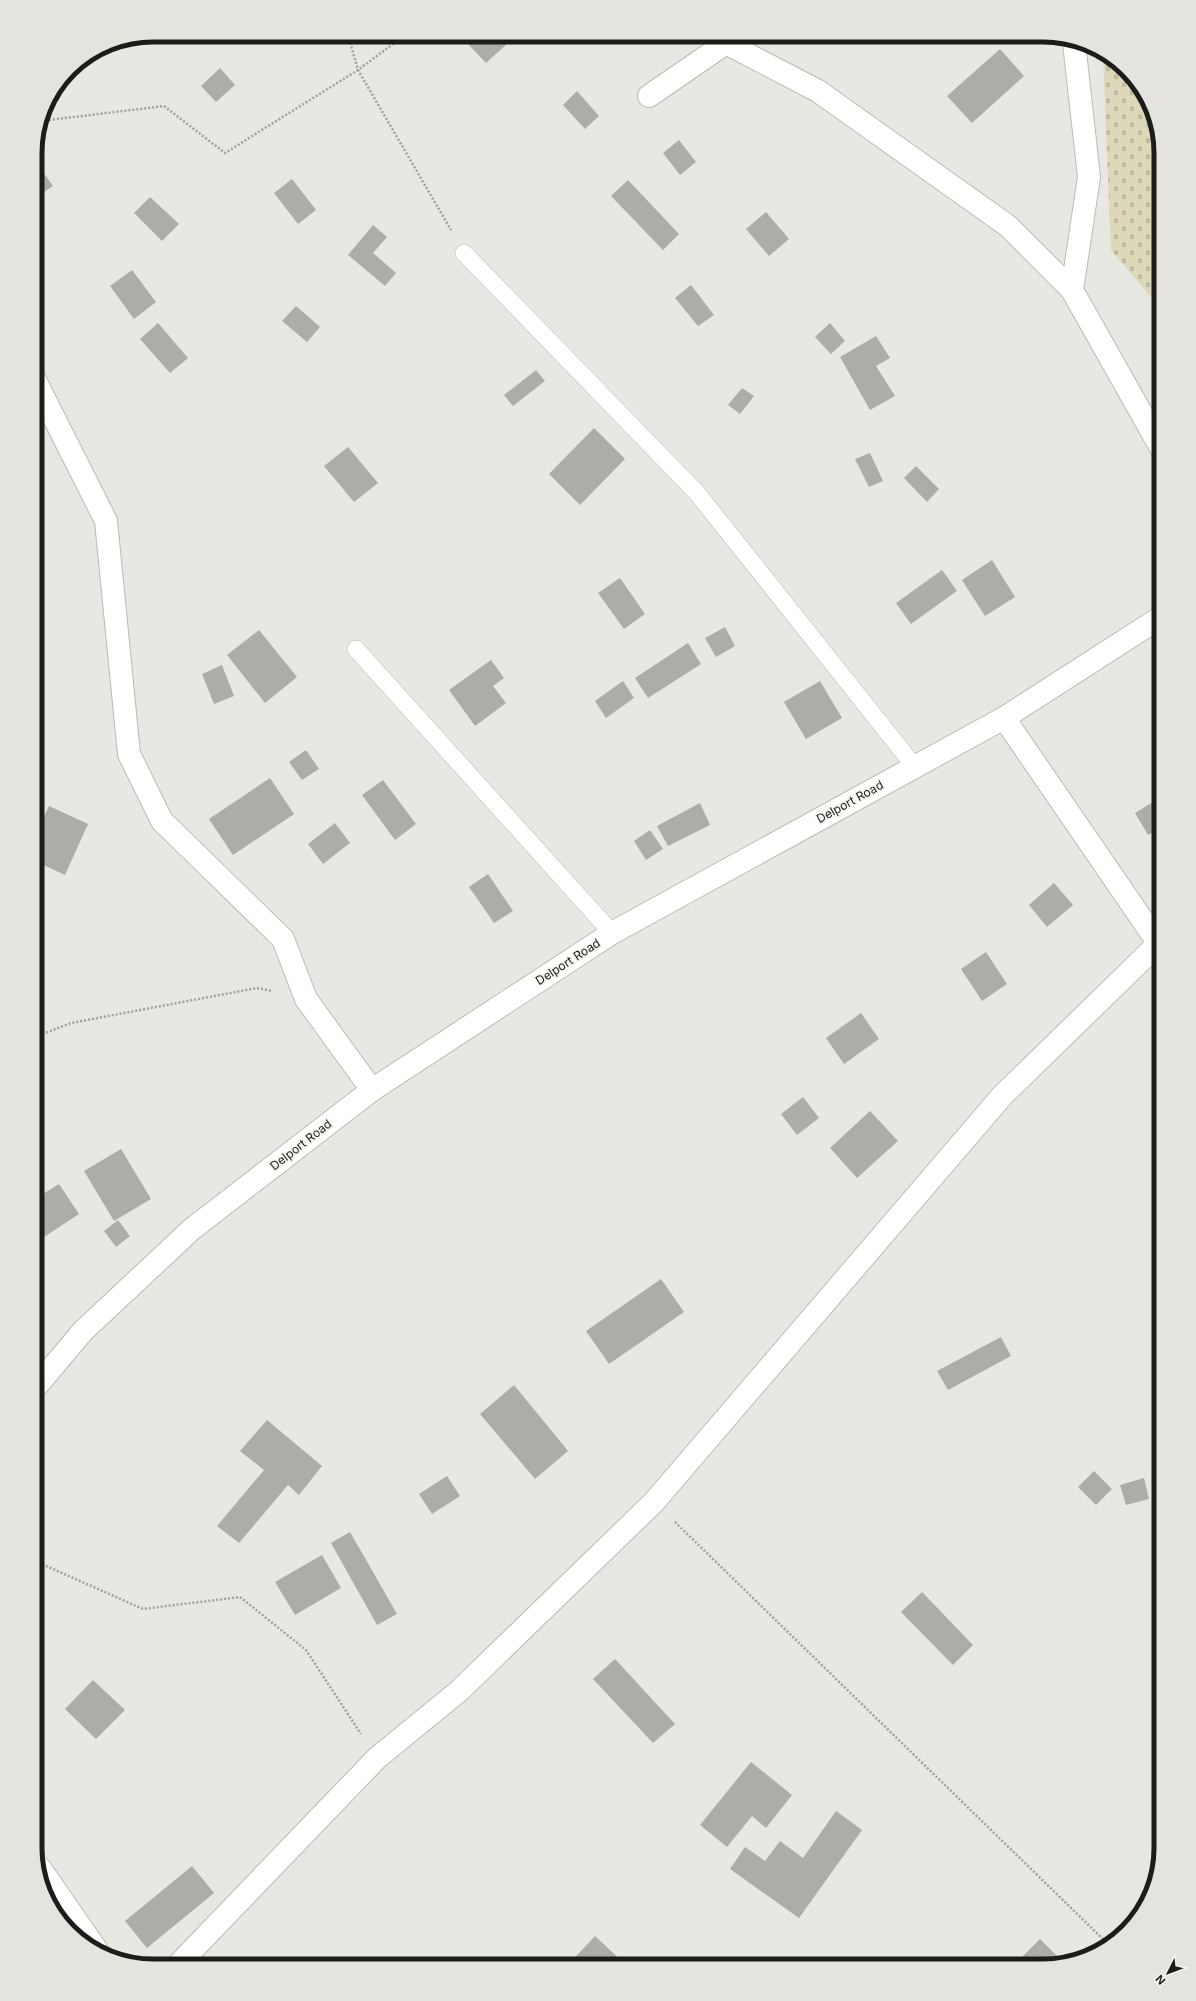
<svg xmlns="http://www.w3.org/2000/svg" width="1196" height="2001" font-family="Inter,sans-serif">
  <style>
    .cemetery { fill: url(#cemetery-stones) }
    .building { fill: #adaca7 }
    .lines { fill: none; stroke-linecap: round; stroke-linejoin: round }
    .service-casing { stroke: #bbbab4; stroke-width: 18 }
    .minor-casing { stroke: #bbbab4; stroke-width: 24 }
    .tertiary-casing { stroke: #bbbab4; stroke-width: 24 }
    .path { stroke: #a1a09c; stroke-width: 2.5; stroke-dasharray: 2 2; stroke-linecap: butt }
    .service { stroke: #fff; stroke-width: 17 }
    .minor { stroke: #fff; stroke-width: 22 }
    .tertiary { stroke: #fff; stroke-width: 22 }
    .labels { text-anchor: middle; stroke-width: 3.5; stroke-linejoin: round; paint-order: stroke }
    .street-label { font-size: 12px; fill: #1c1c1a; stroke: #f5f4ee }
    .rim { fill: none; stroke: #1c1c1a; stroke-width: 5 }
  </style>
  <defs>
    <pattern id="cemetery-stones" width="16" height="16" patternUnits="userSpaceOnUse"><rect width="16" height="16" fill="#ded8ba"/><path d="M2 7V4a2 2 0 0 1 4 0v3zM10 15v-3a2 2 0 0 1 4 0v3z" fill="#beb99f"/></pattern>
  </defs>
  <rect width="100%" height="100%" fill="#e8e7e1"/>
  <path class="cemetery" d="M1103,53L1109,55L1149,101L1161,153V309L1111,250Z"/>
  <g class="building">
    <path d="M477,35H517L486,63L468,44Z"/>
    <path d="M1000,49L1024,76L972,123L947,96Z"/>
    <path d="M220,68L235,85L216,102L201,86Z"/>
    <path d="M577,91L599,116L585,129L563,105Z"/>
    <path d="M679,140L696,162L680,175L663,153Z"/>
    <path d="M35,161L53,186L35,198Z"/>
    <path d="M292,179L316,210L298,224L274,193Z"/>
    <path d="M628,180L679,234L663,250L611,196Z"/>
    <path d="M150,197L179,224L162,241L134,213Z"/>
    <path d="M766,212L789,239L769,256L746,229Z"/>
    <path d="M373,225L387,237L373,253L396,273L385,286L348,255Z"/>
    <path d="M132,270L156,302L134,319L110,286Z"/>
    <path d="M691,285L714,315L698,326L675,298Z"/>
    <path d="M296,306L320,327L307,342L282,321Z"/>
    <path d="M158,323L188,358L170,373L140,339Z"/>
    <path d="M830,323L845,341L831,354L815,337Z"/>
    <path d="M876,336L890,358L876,366L895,396L870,410L840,357Z"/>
    <path d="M536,370L545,381L513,406L504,395Z"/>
    <path d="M742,388L754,396L740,414L728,405Z"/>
    <path d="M594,428L625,459L580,505L549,474Z"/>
    <path d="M348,447L378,483L354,502L324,466Z"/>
    <path d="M870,453L883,481L869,487L855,459Z"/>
    <path d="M916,466L939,489L927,502L904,478Z"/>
    <path d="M992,560L1015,597L985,616L962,580Z"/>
    <path d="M942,570L957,591L911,624L896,603Z"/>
    <path d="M620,578L645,614L624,629L598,593Z"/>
    <path d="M725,627L735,646L716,657L705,638Z"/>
    <path d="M259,630L297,677L265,703L227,655Z"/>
    <path d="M688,643L701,664L648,698L635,678Z"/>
    <path d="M491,660L504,678L493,686L506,703L475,726L449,690Z"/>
    <path d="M222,665L234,696L214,704L202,674Z"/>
    <path d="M623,681L634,698L606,718L595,701Z"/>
    <path d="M820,681L842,718L806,739L784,702Z"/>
    <path d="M306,750L319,769L302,780L289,762Z"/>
    <path d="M270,778L294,814L233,855L209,819Z"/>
    <path d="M383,780L416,824L395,840L362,795Z"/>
    <path d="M1161,797V828L1148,835L1135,813Z"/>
    <path d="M700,803L710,825L668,846L657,826Z"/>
    <path d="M49,806L88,824L65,875L35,861V836Z"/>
    <path d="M335,823L350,843L323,864L308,844Z"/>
    <path d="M650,830L663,849L646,860L634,841Z"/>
    <path d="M488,874L513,911L494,923L469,887Z"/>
    <path d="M1054,883L1073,905L1047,927L1029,905Z"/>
    <path d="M986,952L1007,984L982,1001L961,969Z"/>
    <path d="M861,1013L879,1039L844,1064L826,1038Z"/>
    <path d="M803,1097L819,1118L797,1135L781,1114Z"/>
    <path d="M870,1111L898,1141L857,1178L830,1148Z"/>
    <path d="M121,1149L151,1199L114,1221L84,1171Z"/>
    <path d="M35,1182L43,1194L59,1184L79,1214L41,1239L35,1230Z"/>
    <path d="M118,1220L130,1236L116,1247L104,1231Z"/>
    <path d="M661,1279L684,1312L609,1364L586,1331Z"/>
    <path d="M1001,1337L1011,1356L948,1390L937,1371Z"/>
    <path d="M514,1385L568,1451L535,1479L480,1414Z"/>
    <path d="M267,1420L322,1466L299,1495L288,1485L239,1543L217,1526L264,1470L240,1451Z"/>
    <path d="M1094,1471L1112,1489L1096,1505L1078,1487Z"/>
    <path d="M447,1476L460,1496L432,1514L419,1494Z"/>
    <path d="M1144,1478L1149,1499L1126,1505L1120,1485Z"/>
    <path d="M350,1532L397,1614L377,1625L331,1543Z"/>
    <path d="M322,1555L341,1588L295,1615L275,1582Z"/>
    <path d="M922,1592L973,1645L953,1665L901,1612Z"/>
    <path d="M615,1659L675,1724L653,1743L593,1679Z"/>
    <path d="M93,1680L125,1710L96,1739L65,1709Z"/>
    <path d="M1161,1741V1754L1155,1746Z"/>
    <path d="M751,1762L792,1795L766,1828L752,1816L727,1847L700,1825Z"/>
    <path d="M836,1811L862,1830L799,1918L730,1869L745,1847L765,1861L780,1841L803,1858Z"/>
    <path d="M192,1866L214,1893L147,1948L125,1921Z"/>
    <path d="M595,1936L627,1966H567Z"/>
    <path d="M1040,1939L1062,1961L1043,1966H1013Z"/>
  </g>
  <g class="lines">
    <g class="service-casing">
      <g id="service">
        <path d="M464,253L697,493L915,767"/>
        <path d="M356,649L612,933"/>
      </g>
    </g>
    <g class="minor-casing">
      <g id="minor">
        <path d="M649,96L726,43L818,91L1008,226L1072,290L1161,448"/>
        <path d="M1072,290L1089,177L1074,43"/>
        <path d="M35,380L106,521L129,754L162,821L283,939L306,999L372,1090"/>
        <path d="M40,1868L96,1949"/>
        <path d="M177,1966L377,1758L459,1691L654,1502L1002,1096L1158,944"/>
      </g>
    </g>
    <g class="tertiary-casing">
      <g id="tertiary">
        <path d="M1004,718L1161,947"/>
        <path d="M35,1388L83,1331L192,1229L372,1090L612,933L1004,718L1161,617"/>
      </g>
    </g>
    <g class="path">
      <path d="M348,35L358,70L451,230"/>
      <path d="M41,121L164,106L225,153L358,70L405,35"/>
      <path d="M35,1037L71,1023L257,988L272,991"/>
      <path d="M675,1522L1107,1943"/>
      <path d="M35,1561L143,1609L240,1597L306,1650L361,1734"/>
    </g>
    <use href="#service" class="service"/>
    <use href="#minor" class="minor"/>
    <use href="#tertiary" class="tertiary"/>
  </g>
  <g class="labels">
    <g class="street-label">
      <text transform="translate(850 802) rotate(-29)" y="4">Delport Road</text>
      <text transform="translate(568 962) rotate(-33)" y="4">Delport Road</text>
      <text transform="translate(301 1145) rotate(-38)" y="4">Delport Road</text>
    </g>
  </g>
  <path d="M0 0H1196V2001H0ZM153 42H1043A111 111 0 0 1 1154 153V1848A111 111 0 0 1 1043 1959H153A111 111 0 0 1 42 1848V153A111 111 0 0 1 153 42Z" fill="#e4e3dd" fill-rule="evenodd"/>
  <path class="rim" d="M153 42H1043A111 111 0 0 1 1154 153V1848A111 111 0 0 1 1043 1959H153A111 111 0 0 1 42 1848V153A111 111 0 0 1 153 42Z"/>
  <g transform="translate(1168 1973) rotate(228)" stroke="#f5f4ee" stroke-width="3" paint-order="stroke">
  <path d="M0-3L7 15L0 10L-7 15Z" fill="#1c1c1a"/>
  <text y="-6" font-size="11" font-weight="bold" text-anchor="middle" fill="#1c1c1a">N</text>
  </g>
</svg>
